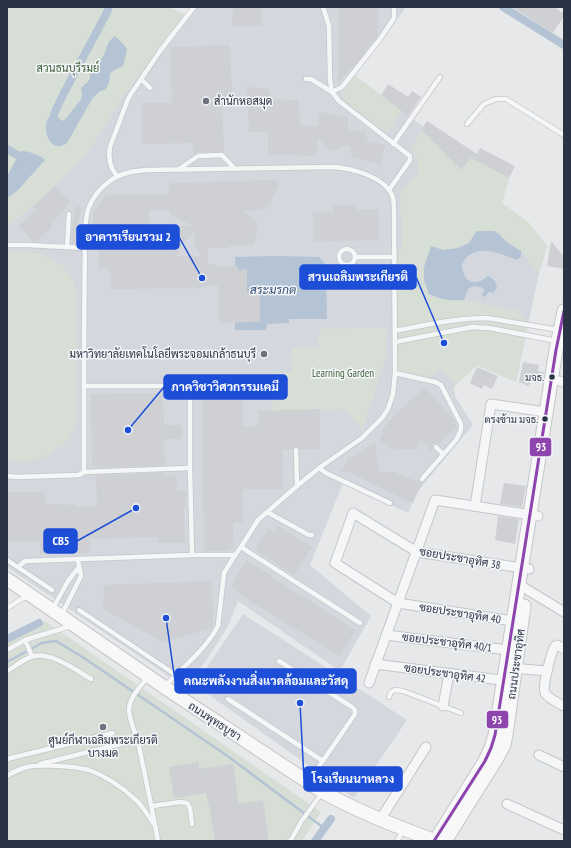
<svg xmlns="http://www.w3.org/2000/svg" width="571" height="848" font-family="'PT Sans Narrow',Sarabun,sans-serif">
  <style>
    .built { fill: #d4d7dd }
    .green { fill: #d6ded6 }
    .water { fill: #b4c4d5 }
    .lines { fill: none; stroke-linecap: round; stroke-linejoin: round }
    .stream { stroke: #b4c4d5; stroke-width: 2.5 }
    .canal { stroke: #b4c4d5; stroke-width: 8 }
    .building { fill: #ced0d3; fill-rule: evenodd }
    .service-casing { stroke: #c4c6c8; stroke-width: 6 }
    .minor-casing { stroke: #c4c6c8; stroke-width: 11 }
    .secondary-casing { stroke: #c4c6c8; stroke-width: 15 }
    .service { stroke: #f5f6f7; stroke-width: 4.5 }
    .minor { stroke: #f5f6f7; stroke-width: 9 }
    .secondary { stroke: #f8f8f8; stroke-width: 13 }
    .bus-1-casing { stroke: #f4f6f9; stroke-width: 6 }
    .bus-1 { stroke: #8e44ad; stroke-width: 3 }
    .poi-dot { fill: #6c737f; stroke: #f4f6f9; stroke-width: 1.5 }
    .bus-dot { fill: #2b3445; stroke: #f4f6f9; stroke-width: 1.5 }
    .labels { text-anchor: middle; stroke-width: 3; stroke-linejoin: round; paint-order: stroke }
    .bus-label { font-size: 10px; fill: #2b3445; stroke: #f4f6f9; text-anchor: end }
    .park-label { font-size: 11px; fill: #3f6138; stroke: #f4f6f9 }
    .poi-label { font-size: 11px; fill: #2b3445; stroke: #f4f6f9; text-anchor: start }
    .street-label { font-size: 11px; fill: #2b3445; stroke: #f4f6f9 }
    .water-label { font-size: 12px; font-style: italic; fill: #34527a; stroke: #f4f6f9 }
    .leader { fill: none; stroke: #1d4ed8; stroke-width: 1.5 }
    .callout-dot { fill: #1d4ed8; stroke: #f4f6f9; stroke-width: 1.5 }
    .callout { fill: #1d4ed8; stroke: #1d4ed8; stroke-width: 1.5 }
    .callout-label { font-size: 12px; text-anchor: middle; font-weight: bold; fill: #fff }
    .line-badge { stroke: #f4f6f9; stroke-width: 1.5 }
    .badge-label { font-size: 11px; text-anchor: middle; font-weight: bold; fill: #fff }
  </style>
  <rect width="100%" height="100%" fill="#e6e8ea"/>
  <g class="built">
    <path d="M192,7H406L355,76L424,127L421,131L461,170L471,158L509,178L502,203L529,223L547,246L539,273L516,382L477,365L454,387L455,396L473,425L418,491L408,513L343,483L310,565L371,616L340,671L238,601L228,626L210,655L186,688L7,567V227L44,196L87,155L123,96Z"/>
    <path d="M243,614L407,720L354,798L195,685Z"/>
  </g>
  <g class="green">
    <path d="M7,7H168L186,15L123,96L87,155L44,196L7,227Z"/>
    <path d="M355,76L402,111L387,133L343,100L342,90Z"/>
    <path d="M421,130L461,170L471,158L509,178L502,203L529,223L547,246L539,273L521,251L508,243L499,234L494,231L476,232L469,243L458,248L443,250L450,301L464,300L518,311L528,325L516,382L477,365L454,387V383L441,369L426,380L395,373V257L402,248L400,193L418,172V161L411,150Z"/>
    <path d="M10,251C43,249 70,260 77,295L76,425C74,430 72,435 69,439C60,450 43,459 29,462C22,463 14,462 7,461V252Z"/>
    <path d="M387,327L385,360L363,431L344,409L273,411L272,373L292,372L291,348H319V329Z"/>
    <path d="M45,621L321,812L302,841H7V642Z"/>
  </g>
  <g class="water">
    <path d="M115,36C117,38 126,46 127,49C127,51 124,63 123,66L114,70L110,74C110,80 109,85 105,90L100,91L92,99L67,143C64,144 61,147 58,146C49,146 45,132 46,125C46,121 49,117 52,113L57,115L60,119L63,121C68,117 70,113 74,108C80,101 84,98 81,88C84,84 87,84 89,80C91,77 89,73 91,70C92,67 93,66 94,63C97,60 102,59 104,55C108,46 105,44 115,36Z"/>
    <path d="M21,151C29,151 40,155 45,160L17,191L7,198V176Z"/>
    <path d="M478,231H494L499,234L508,243L521,251V257L516,260C502,254 480,244 467,257C465,259 463,262 462,265C463,282 474,288 488,276L494,280L497,286L494,293L489,292L484,297L482,296L484,289C478,285 474,285 468,289L464,300C449,301 443,300 429,294L424,280V267L431,246L443,250L458,248L469,243L476,232Z"/>
    <path d="M277,256L319,257L326,265L327,319H289V323L267,324L266,330H235V257Z"/>
  </g>
  <g class="lines">
    <path class="stream" d="M7,662L42,643L56,641L84,658L226,755L324,828"/>
    <g class="canal">
      <path d="M503,7L564,45"/>
      <path d="M54,114C70,78 91,45 108,10V7"/>
      <path d="M7,149L19,156"/>
      <path d="M7,639L39,623"/>
      <path d="M315,841L331,819"/>
    </g>
  </g>
  <g class="building">
    <path d="M233,7H262V26H232Z"/>
    <path d="M338,7H378V35L359,60L338,83Z"/>
    <path d="M512,7H554L564,14V16L553,33Z"/>
    <path d="M230,45L232,98L222,99L224,152H198L194,154L192,143L142,144V103H172L170,47Z"/>
    <path d="M388,84L408,97L412,91L421,97L408,116L381,95Z"/>
    <path d="M247,87L269,89L270,99L298,100L301,126H317L320,112L348,117V130L364,131L368,141L385,145L381,164L352,158L350,147L342,146L337,150L333,152L328,149L318,137L316,156L268,154V132H249Z"/>
    <path d="M427,121L477,154L480,148L515,166L509,178L471,158L461,170L421,130Z"/>
    <path d="M273,180L278,181L279,184L272,200L268,206L261,210L244,211L256,222L258,225L254,244L252,245L231,246L227,248H208V264H214V266H238V270L247,269V293H260V322L218,323V285L203,286V288L111,289L110,269H99V248H117V243H142L144,242L146,239L145,237L142,235H93V212L106,195H168L169,185L171,183H173ZM149,210H169V214L193,226H149ZM195,230V246L202,256H177L181,246Z"/>
    <path d="M54,187L71,201L51,225L52,227L36,242H34L19,226L37,209L33,206Z"/>
    <path d="M333,205H357V210L378,209L379,240L314,242L313,213L334,212Z"/>
    <path d="M76,206L82,207L76,232L78,230V242H74V243H71L73,217Z"/>
    <path d="M551,241L564,257V269L547,266Z"/>
    <path d="M523,362L539,365L538,371L544,372L543,379L535,378L528,386L519,382Z"/>
    <path d="M477,367L498,376L492,389L484,385L482,389L470,383Z"/>
    <path d="M425,388L455,421L457,427L438,444L437,443L434,444L432,446L433,449L431,451L421,440L417,449L393,450L379,439L383,435V429L396,413Z"/>
    <path d="M163,393L164,425H181L182,439H164L165,465L96,468V466H92L91,394Z"/>
    <path d="M243,399V426H258V411L320,409V449L300,450L299,448L296,446L294,447L292,450H283V489H243V523H233V546L229,551H204L202,400Z"/>
    <path d="M375,441L379,472H394L423,484L418,491L413,503L394,494L350,472H338L345,466L349,456L352,458Z"/>
    <path d="M165,473V476L176,475L177,491H186V508H184L185,543H158V537L90,539V553L40,554V542H8L7,492H45V504L77,505V507L97,506L96,475Z"/>
    <path d="M504,483L526,486L522,507L500,504Z"/>
    <path d="M498,516L519,519L515,544L495,540L498,518H497Z"/>
    <path d="M278,526L312,547L294,575L255,550L268,529L274,532Z"/>
    <path d="M246,560L274,577L273,578L356,630L339,656L255,604V605L231,587Z"/>
    <path d="M212,581L213,628L163,642L103,609L104,585Z"/>
    <path d="M198,762L199,769L233,764L239,804L263,800L269,841H215L209,805H208L206,793L174,798L169,767Z"/>
  </g>
  <g class="lines">
    <g class="service-casing">
      <g id="service">
        <path d="M323,7L329,26L330,80L332,92L339,101L410,156V160L389,190"/>
        <path d="M141,79L150,88"/>
        <path d="M306,79H311L332,92L342,87L380,39L394,18V7"/>
        <path d="M467,124L484,104L496,99H506L564,135"/>
        <path d="M393,144L440,77"/>
        <path d="M179,169L198,156L222,155L235,169"/>
        <path d="M117,176C110,168 108,158 110,147L128,99L131,94L160,51L194,7"/>
        <path d="M85,239H142"/>
        <path d="M7,245H28L85,248"/>
        <path d="M67,247L69,214"/>
        <circle cx="347" cy="257" r="8"/>
        <path d="M355,257H395"/>
        <path d="M395,331C425,325 456,318 487,318L559,330"/>
        <path d="M395,342L472,327L489,328L557,341"/>
        <path d="M395,373L435,382L441,385L461,424V430L456,440L422,479"/>
        <path d="M84,386H190V468L192,555"/>
        <path d="M436,447L443,454"/>
        <path d="M296,450L297,486"/>
        <path d="M319,468L326,473L390,503"/>
        <path d="M84,472L190,468"/>
        <path d="M7,476L17,477L79,475L84,472V351L85,230C86,224 86,219 87,214C91,195 108,178 127,173C133,171 139,171 146,170L332,167C351,168 383,176 392,195C394,199 394,205 394,210L395,373L393,394L388,409L382,418L362,438L319,468L297,486L258,520L241,547L235,555L224,573L218,626C206,649 183,667 165,686"/>
        <path d="M267,512L309,535H312"/>
        <path d="M241,547L360,623"/>
        <path d="M7,560L52,590"/>
        <path d="M18,567L25,561L192,555H235"/>
        <path d="M7,608L28,595"/>
        <path d="M53,608L68,581L79,567"/>
        <path d="M79,610L176,675"/>
        <path d="M62,614L81,576L78,560"/>
        <path d="M25,640L32,656"/>
        <path d="M7,650L25,640L71,626"/>
        <path d="M279,661L352,707L355,710V714L309,781"/>
        <path d="M7,671C14,667 24,659 31,657C49,650 76,670 91,679"/>
        <path d="M147,678C140,687 130,697 129,709C129,720 135,731 138,742C145,775 152,808 158,841"/>
        <path d="M389,697L391,692L395,690L403,691L461,713"/>
        <path d="M228,699L323,761"/>
        <path d="M7,759L113,733"/>
        <path d="M40,764L137,740"/>
        <path d="M7,776C13,772 20,769 27,767C42,764 74,766 89,770C106,776 123,788 136,800C143,806 148,816 154,824"/>
        <path d="M152,806L180,802L187,803L190,808L192,824"/>
        <path d="M289,841L291,840L301,822L322,793"/>
        <path d="M397,841L403,831"/>
      </g>
    </g>
    <g class="minor-casing">
      <g id="minor">
        <path d="M559,381L564,382"/>
        <path d="M475,506L491,404L546,412"/>
        <path d="M518,584L564,612"/>
        <path d="M519,622L398,603L335,563L353,513L417,552L529,569"/>
        <path d="M386,635L508,650"/>
        <path d="M564,649L557,645L555,646C551,653 542,687 545,693C549,699 558,703 564,706"/>
        <path d="M375,664L509,681"/>
        <path d="M511,668L547,671"/>
        <path d="M369,683L435,500L538,516"/>
        <path d="M443,706L449,674"/>
        <path d="M539,755L564,767"/>
        <path d="M507,804L564,830"/>
        <path d="M380,820L426,747"/>
      </g>
    </g>
    <g class="secondary-casing">
      <g id="secondary">
        <path d="M7,579L164,687L323,792C359,812 397,827 436,841"/>
        <path d="M435,841L485,761L491,748L495,735L556,350L564,311"/>
        <path d="M445,841L497,758L504,745L506,735L524,606"/>
      </g>
    </g>
    <use href="#service" class="service"/>
    <use href="#minor" class="minor"/>
    <use href="#secondary" class="secondary"/>
    <g class="bus-1-casing">
      <path id="bus-1" d="M434,841L485,761L491,748L495,735L556,350L564,311"/>
    </g>
    <use href="#bus-1" class="bus-1"/>
  </g>
  <g class="poi-dot">
    <circle cx="206" cy="101" r="4"/>
    <circle cx="264" cy="354" r="4"/>
    <circle cx="103" cy="727" r="4"/>
  </g>
  <g class="bus-dot">
    <circle cx="552" cy="377" r="3.5"/>
    <circle cx="545" cy="419" r="3.5"/>
  </g>
  <g class="labels">
    <g class="bus-label">
      <text x="544" y="381">มจธ.</text>
      <text x="538" y="423">ตรงข้าม มจธ.</text>
    </g>
    <g class="park-label">
      <text x="68" y="72">สวนธนบุรีรมย์</text>
      <text x="343" y="377">Learning Garden</text>
    </g>
    <g class="poi-label">
      <text x="214" y="105">สำนักหอสมุด</text>
      <text x="256" y="358" text-anchor="end">มหาวิทยาลัยเทคโนโลยีพระจอมเกล้าธนบุรี</text>
      <text x="103" y="744" text-anchor="middle">ศูนย์กีฬาเฉลิมพระเกียรติ<tspan x="103" dy="13">บางมด</tspan></text>
    </g>
    <g class="street-label">
      <text transform="translate(460 558) rotate(10)" y="4">ซอยประชาอุทิศ 38</text>
      <text transform="translate(460 613) rotate(9)" y="4">ซอยประชาอุทิศ 40</text>
      <text transform="translate(447 642) rotate(7)" y="4">ซอยประชาอุทิศ 40/1</text>
      <text transform="translate(516 664) rotate(-82)" y="4">ถนนประชาอุทิศ</text>
      <text transform="translate(445 673) rotate(8)" y="4">ซอยประชาอุทิศ 42</text>
      <text transform="translate(215 721) rotate(33)" y="4">ถนนพุทธบูชา</text>
    </g>
    <g class="water-label">
      <text x="273" y="294">สระมรกต</text>
    </g>
  </g>
  <path class="leader" d="M202 278L179 237M444 343L416 277M128 430L164 387M136 508L77 541M166 618L175 681M300 703L304 779"/>
  <g class="callout-dot">
    <circle cx="202" cy="278" r="4"/>
    <circle cx="444" cy="343" r="4"/>
    <circle cx="128" cy="430" r="4"/>
    <circle cx="136" cy="508" r="4"/>
    <circle cx="166" cy="618" r="4"/>
    <circle cx="300" cy="703" r="4"/>
  </g>
  <g class="callout">
    <rect x="77" y="225" width="102" height="24" rx="4"/>
    <rect x="300" y="265" width="116" height="24" rx="4"/>
    <rect x="164" y="375" width="123" height="24" rx="4"/>
    <rect x="44" y="529" width="33" height="24" rx="4"/>
    <rect x="175" y="669" width="181" height="24" rx="4"/>
    <rect x="304" y="767" width="98" height="24" rx="4"/>
  </g>
  <g class="callout-label">
    <text x="128" y="241">อาคารเรียนรวม 2</text>
    <text x="358" y="281">สวนเฉลิมพระเกียรติ</text>
    <text x="225" y="391">ภาควิชาวิศวกรรมเคมี</text>
    <text x="61" y="545">CB5</text>
    <text x="266" y="685">คณะพลังงานสิ่งแวดล้อมและวัสดุ</text>
    <text x="353" y="783">โรงเรียนนาหลวง</text>
  </g>
  <g class="line-badge">
    <rect x="529" y="437" width="23" height="20" rx="4" fill="#8e44ad"/>
    <rect x="486" y="710" width="23" height="19" rx="4" fill="#8e44ad"/>
  </g>
  <g class="badge-label">
    <text x="541" y="451">93</text>
    <text x="497" y="724">93</text>
  </g>
  <rect width="571" height="848" fill="none" stroke="#2b3445" stroke-width="16"/>
</svg>
